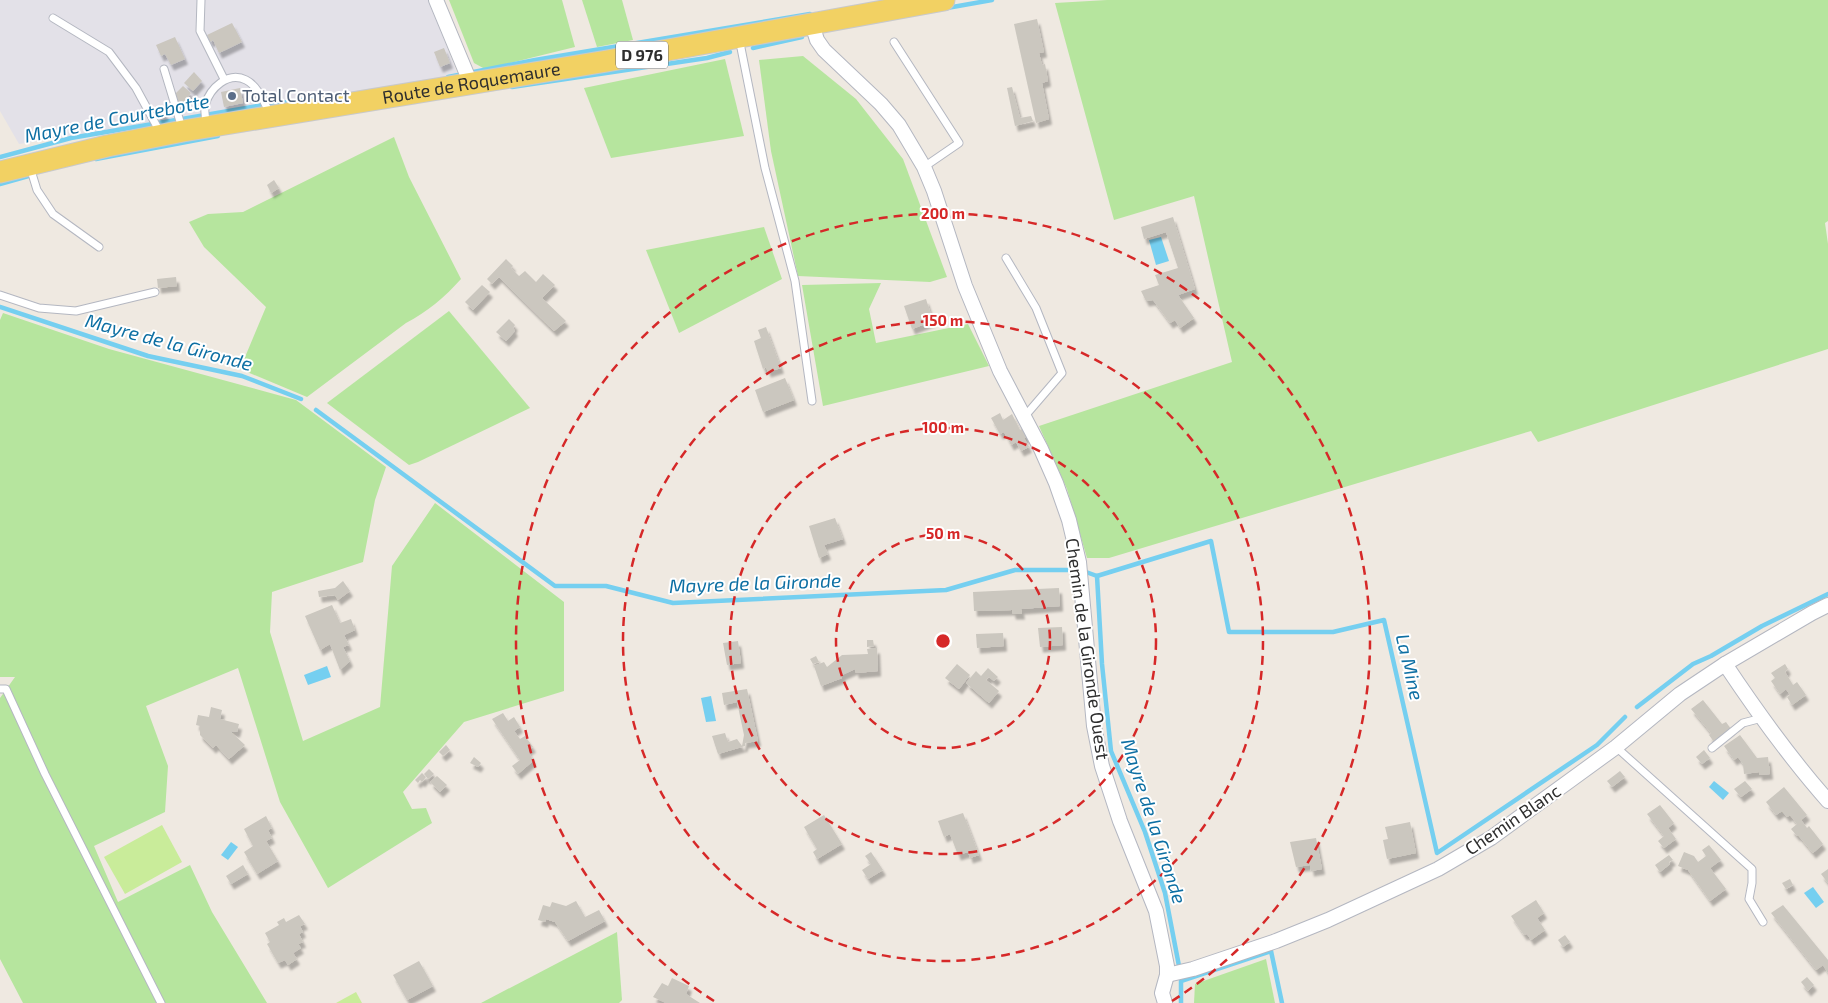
<svg xmlns="http://www.w3.org/2000/svg" width="1828" height="1003" font-family="'Exo 2',sans-serif">
  <style>
    .industrial { fill: #e3e1e8 }
    .green { fill: #b6e59e }
    .pitch { fill: #c9ec9a }
    .water { fill: #75cff0 }
    .lines { fill: none; stroke-linecap: round; stroke-linejoin: round }
    .stream { stroke: #75cff0; stroke-width: 4.5 }
    .building { fill: #cbc7bf; filter: url(#shadow) }
    .lane-casing { stroke: #b4b7c1; stroke-width: 9 }
    .street-casing { stroke: #b4b7c1; stroke-width: 16 }
    .primary-casing { stroke: #c9c9c9; stroke-width: 23 }
    .lane { stroke: #fff; stroke-width: 7 }
    .street { stroke: #fff; stroke-width: 14 }
    .primary { stroke: #f2d163; stroke-width: 21 }
    .ring { fill: none; stroke: #d62828; stroke-width: 2.5; stroke-dasharray: 9 6 }
    .service-dot { fill: #5c6f8a; stroke: #fff; stroke-width: 2 }
    .labels { text-anchor: middle; stroke-width: 4; stroke-linejoin: round; paint-order: stroke }
    .shield { fill: #fff; stroke: #6d6d6d; stroke-width: 1 }
    .shield-label { font-size: 16px; font-weight: bold; fill: #2e2e2e }
    .street-label { font-size: 18px; fill: #2e2e2e; stroke: #fff }
    .service-label { font-size: 18px; fill: #4e5e75; stroke: #fff; text-anchor: start }
    .water-label { font-size: 19px; font-style: italic; fill: #0d6fa3; stroke: #fff }
    .centre { fill: #d62828; stroke: #fff; stroke-width: 2.5 }
    .ring-label { font-size: 15px; text-anchor: middle; font-weight: bold; fill: #d62828; stroke: #fff; stroke-width: 4; stroke-linejoin: round; paint-order: stroke }
  </style>
  <defs>
    <filter id="shadow"><feDropShadow dx="3" dy="5.5" stdDeviation="1" flood-color="#0004"/></filter>
  </defs>
  <rect width="100%" height="100%" fill="#efe9e1"/>
  <path class="industrial" d="M0,0H429L459,78L19,144L0,111Z"/>
  <g class="green">
    <path d="M449,0H562L575,47L485,69L474,63Z"/>
    <path d="M582,0H622L633,40L597,47Z"/>
    <path d="M1107,0H1828V221L1825,223L1828,244V349L1538,442L1531,431L1109,558H1087L1067,489L1039,426L1232,362L1194,196L1114,220L1055,3Z"/>
    <path d="M803,56L856,99L903,159L947,277L930,282L798,276L771,151L759,60Z"/>
    <path d="M725,59L744,136L611,158L584,88Z"/>
    <path d="M394,137L409,177L461,279C445,297 427,312 406,323L307,397L240,369L266,307L204,247L189,222L208,214L243,212Z"/>
    <path d="M764,227L782,279L679,333L646,250Z"/>
    <path d="M881,283L869,309L876,343L968,324L989,366L823,406L802,285Z"/>
    <path d="M449,311L530,408L418,462L409,465L327,403Z"/>
    <path d="M3,313L109,349L296,400L386,467L375,500L363,562L272,592L270,632L303,741L380,707L392,566L435,503L564,602V691L464,722L403,792L412,809L426,808L432,823L328,888L280,802L238,668L146,706L168,766L165,812L94,846L118,902L190,865L212,912L267,1003H23L0,959V698L15,677H0V320Z"/>
    <path d="M617,932L622,1000L619,1003H481Z"/>
    <path d="M1266,959L1275,1003H1194L1195,984Z"/>
  </g>
  <g class="pitch">
    <path d="M162,825L182,862L125,894L104,857Z"/>
    <path d="M356,992L362,1003H336Z"/>
  </g>
  <g class="water">
    <path d="M1161,237L1169,261L1156,265L1149,240Z"/>
    <path d="M327,666L331,677L308,685L304,675Z"/>
    <path d="M711,696L716,721L706,722L701,698Z"/>
    <path d="M1714,781L1729,793L1723,800L1709,787Z"/>
    <path d="M231,842L238,847L228,860L221,855Z"/>
    <path d="M1813,887L1824,902L1816,908L1804,893Z"/>
  </g>
  <g class="lines">
    <g class="stream">
      <path d="M947,8L992,0"/>
      <path d="M753,48L802,37"/>
      <path d="M448,77L535,60L810,14"/>
      <path d="M512,87L707,58L730,52"/>
      <path d="M0,157L71,138L257,106L312,99"/>
      <path d="M96,159L218,136"/>
      <path d="M0,184L32,175"/>
      <path d="M0,307L148,356L242,376L301,399"/>
      <path d="M316,410L555,586H606L673,603L946,590L1015,570H1070"/>
      <path d="M1086,572L1097,576"/>
      <path d="M1097,576L1211,541L1229,632H1333L1384,620L1437,853L1597,745L1625,717"/>
      <path d="M1097,576L1102,664L1111,751L1145,832L1165,893L1179,966"/>
      <path d="M1637,707L1693,664L1711,656L1762,626L1828,594"/>
      <path d="M1181,1003V981L1271,951L1282,1003"/>
    </g>
  </g>
  <g class="building">
    <path d="M1037,19L1044,52L1039,53L1042,65L1045,64L1048,81L1042,83L1049,119L1036,123L1014,24Z"/>
    <path d="M232,23L242,42L219,53L213,40L210,42L207,35Z"/>
    <path d="M175,37L185,59L171,65L165,54L161,56L156,45Z"/>
    <path d="M444,48L450,63L440,67L434,52Z"/>
    <path d="M194,72L202,81L193,91L184,83Z"/>
    <path d="M183,86L191,93L182,104L173,96Z"/>
    <path d="M1012,87L1020,118L1031,116L1033,121L1015,126L1007,88Z"/>
    <path d="M240,88L243,103L224,107L221,92Z"/>
    <path d="M161,105L166,115L159,119L154,108Z"/>
    <path d="M274,180L279,188L271,193L267,185Z"/>
    <path d="M1173,217L1195,289L1178,295L1194,318L1180,328L1175,320L1170,323L1153,300L1146,301L1141,291L1159,285L1155,275L1178,268L1166,232L1144,239L1141,227Z"/>
    <path d="M506,259L513,266L511,268L519,276L525,271L536,282L543,274L555,285L542,298L566,321L554,331L499,277L492,284L487,279Z"/>
    <path d="M176,277L177,286L158,288L157,279Z"/>
    <path d="M482,285L490,292L473,310L465,302Z"/>
    <path d="M926,299L933,321L912,329L904,306Z"/>
    <path d="M509,319L515,325L513,328L515,331L506,341L496,332Z"/>
    <path d="M766,327L781,368L768,372L766,367L763,369L754,341L761,338L758,330Z"/>
    <path d="M785,378L794,400L763,412L755,390Z"/>
    <path d="M1000,413L1003,420L1012,414L1020,430L1024,428L1028,436L1024,438L1029,447L1021,451L1016,442L1011,445L1004,432L1000,434L991,418Z"/>
    <path d="M835,518L843,539L824,545L828,554L819,558L809,526Z"/>
    <path d="M343,581L350,591L338,600L335,595L319,597L318,591L335,588Z"/>
    <path d="M1059,588L1060,606L1021,609L1022,614H1013L1012,610L974,611L973,592Z"/>
    <path d="M332,605L340,623L351,619L355,630L344,635L349,645L343,647L350,661L340,670L330,644L320,650L305,616Z"/>
    <path d="M1062,627L1063,645L1040,647L1038,628Z"/>
    <path d="M1003,633L1004,646L977,648L976,634Z"/>
    <path d="M867,640H873L874,646L867,647Z"/>
    <path d="M738,641L741,663L727,665L723,643Z"/>
    <path d="M877,648L878,671L856,673L855,669L842,675V678L821,686L814,666L824,662L827,667L842,655L868,654L867,649Z"/>
    <path d="M816,656L819,662L813,664L810,659Z"/>
    <path d="M957,664L970,675L959,689L945,678Z"/>
    <path d="M1785,664L1788,669L1785,672L1793,685L1797,682L1806,695L1792,705L1787,697L1790,695L1786,689L1780,694L1771,681L1775,678L1771,673Z"/>
    <path d="M988,668L998,677L994,681L989,677L986,680L999,691L989,703L966,683L976,671L981,676Z"/>
    <path d="M747,689L758,741L745,743V746L718,754L712,736L725,733L728,742L737,739L742,746L744,735L737,702L724,705L722,693Z"/>
    <path d="M1703,700L1722,724L1726,722L1731,729L1714,742L1709,735L1711,733L1691,709Z"/>
    <path d="M211,707L222,710L220,719L239,724L237,732L230,731L245,745L229,759L216,745L213,748L200,735V726L196,725L198,715L209,717Z"/>
    <path d="M503,713L508,721L514,717L520,727L514,731L520,739L525,736L533,747L528,750L533,761L518,774L512,766L520,760L492,719Z"/>
    <path d="M1740,735L1757,758L1768,757L1770,774L1759,775V772L1744,774L1743,764L1738,757L1734,760L1724,746Z"/>
    <path d="M446,745L450,750L443,756L439,752Z"/>
    <path d="M1704,750L1710,758L1702,764L1696,757Z"/>
    <path d="M474,757L481,763L478,767L470,763Z"/>
    <path d="M429,769L434,774L428,779L424,774Z"/>
    <path d="M1620,771L1625,777L1612,787L1607,781Z"/>
    <path d="M422,773L426,777L422,782L420,780L418,783L415,780Z"/>
    <path d="M437,776L447,785L440,792L430,782Z"/>
    <path d="M1745,781L1752,789L1741,797L1734,789Z"/>
    <path d="M1784,787L1807,815L1801,820L1807,828L1809,826L1823,844L1813,853L1798,835L1797,836L1791,829L1797,824L1790,815L1787,817L1782,811L1776,815L1766,802Z"/>
    <path d="M1660,805L1674,823L1668,828L1676,839L1664,848L1658,841L1664,836L1647,814Z"/>
    <path d="M963,813L979,855L970,858L968,852L958,855L950,834L944,837L938,821Z"/>
    <path d="M824,815L842,844L817,859L813,852L817,849L804,827Z"/>
    <path d="M266,816L272,828L268,830L272,838L266,841L278,861L257,874L244,852L253,846L244,829Z"/>
    <path d="M1410,822L1416,853L1387,859L1383,840L1388,839L1385,827Z"/>
    <path d="M1316,838L1322,869L1311,871L1310,865L1296,867L1290,842Z"/>
    <path d="M1709,845L1721,860L1710,868L1726,889L1710,901L1688,870L1678,866L1684,852L1694,856L1698,862L1706,856L1702,850Z"/>
    <path d="M871,852L883,870L868,879L862,870L871,864L865,856Z"/>
    <path d="M1669,855L1673,860L1669,862L1670,864L1660,872L1655,865Z"/>
    <path d="M243,865L248,874L231,884L226,876Z"/>
    <path d="M1828,869V883L1821,874Z"/>
    <path d="M1790,879L1793,885L1786,889L1782,883Z"/>
    <path d="M1536,900L1544,913L1537,918L1545,930L1531,940L1527,934L1524,935L1511,916Z"/>
    <path d="M576,901L585,917L599,910L605,921L568,941L555,922L546,919L545,922L538,920L543,905L550,907L552,902L566,906Z"/>
    <path d="M1783,905L1828,960V973L1823,965L1816,970L1771,913Z"/>
    <path d="M299,915L305,924L300,926L303,932L299,934L303,942L298,944L301,948L293,953L297,959L288,965L285,960L278,963L267,944L270,942L265,933L279,925L277,922L284,918L286,922Z"/>
    <path d="M1565,935L1570,942L1563,947L1558,940Z"/>
    <path d="M419,961L433,986L407,1000L393,975Z"/>
    <path d="M1807,977L1814,985L1808,991L1801,982Z"/>
    <path d="M672,978L689,986L686,994L700,1003H666L653,997L662,983L668,986Z"/>
  </g>
  <g class="lines">
    <g class="lane-casing">
      <g id="lane">
        <path d="M201,0L200,31L224,79"/>
        <path d="M53,18L109,52L136,88L161,134"/>
        <path d="M739,38L765,168L795,281L812,401"/>
        <path d="M894,42L959,143L924,167"/>
        <path d="M164,69L182,128"/>
        <path d="M206,124C206,118 204,111 205,105C210,88 228,71 246,80C258,86 264,102 270,114"/>
        <path d="M30,167L37,190L53,214L99,247"/>
        <path d="M1006,258L1036,308L1062,373L1025,416"/>
        <path d="M0,295L39,308L76,311L155,292"/>
        <path d="M0,689H6L45,774L161,1003"/>
        <path d="M1616,747L1752,869V883L1749,899L1763,922"/>
        <path d="M1712,748L1743,723L1762,718"/>
      </g>
    </g>
    <g class="street-casing">
      <g id="street">
        <path d="M436,0L471,84"/>
        <path d="M812,24L817,40L824,50L881,104L899,125L924,167L934,191L965,286L1000,371L1041,449L1056,483L1069,520L1079,562L1094,726L1102,766L1120,821L1156,911L1167,966V975L1162,993L1165,1003"/>
        <path d="M1725,664C1757,712 1790,758 1828,801"/>
        <path d="M1167,975L1193,969L1276,941L1328,920L1438,869L1491,838L1616,747L1680,694L1725,664L1812,613L1828,605"/>
      </g>
    </g>
    <g class="primary-casing">
      <g id="primary">
        <path id="s1" d="M0,172L107,146L183,131L607,61L944,0"/>
      </g>
    </g>
    <use href="#lane" class="lane"/>
    <use href="#street" class="street"/>
    <use href="#primary" class="primary"/>
  </g>
  <g class="ring">
    <circle cx="943" cy="641" r="107"/>
    <circle cx="943" cy="641" r="213"/>
    <circle cx="943" cy="641" r="320"/>
    <path d="M714 1001A427 427 0 1 1 1172 1001"/>
  </g>
  <circle class="service-dot" cx="232" cy="96" r="5"/>
  <g class="labels">
    <rect class="shield" x="616" y="41.5" width="52" height="27" rx="4"/>
    <g class="shield-label">
      <text x="642" y="61">D 976</text>
    </g>
    <g class="street-label">
      <text dy="6" stroke="none"><textPath href="#s1" startOffset="480">Route de Roquemaure</textPath></text>
      <text transform="translate(1087 649) rotate(82)" y="6">Chemin de la Gironde Ouest</text>
      <text transform="translate(1513 820) rotate(-34)" y="6">Chemin Blanc</text>
    </g>
    <g class="service-label">
      <text x="242" y="102">Total Contact</text>
    </g>
    <g class="water-label">
      <text transform="translate(117 118) rotate(-11)" y="7">Mayre de Courtebotte</text>
      <text transform="translate(169 342) rotate(15)" y="7">Mayre de la Gironde</text>
      <text transform="translate(755 583) rotate(-2)" y="7">Mayre de la Gironde</text>
      <text transform="translate(1410 667) rotate(77)" y="7">La Mine</text>
      <text transform="translate(1154 821) rotate(72)" y="7">Mayre de la Gironde</text>
    </g>
  </g>
  <circle cx="943" cy="641" r="8" class="centre"/>
  <g class="ring-label">
    <text x="943" y="219">200 m</text>
    <text x="943" y="326">150 m</text>
    <text x="943" y="433">100 m</text>
    <text x="943" y="539">50 m</text>
  </g>
</svg>
